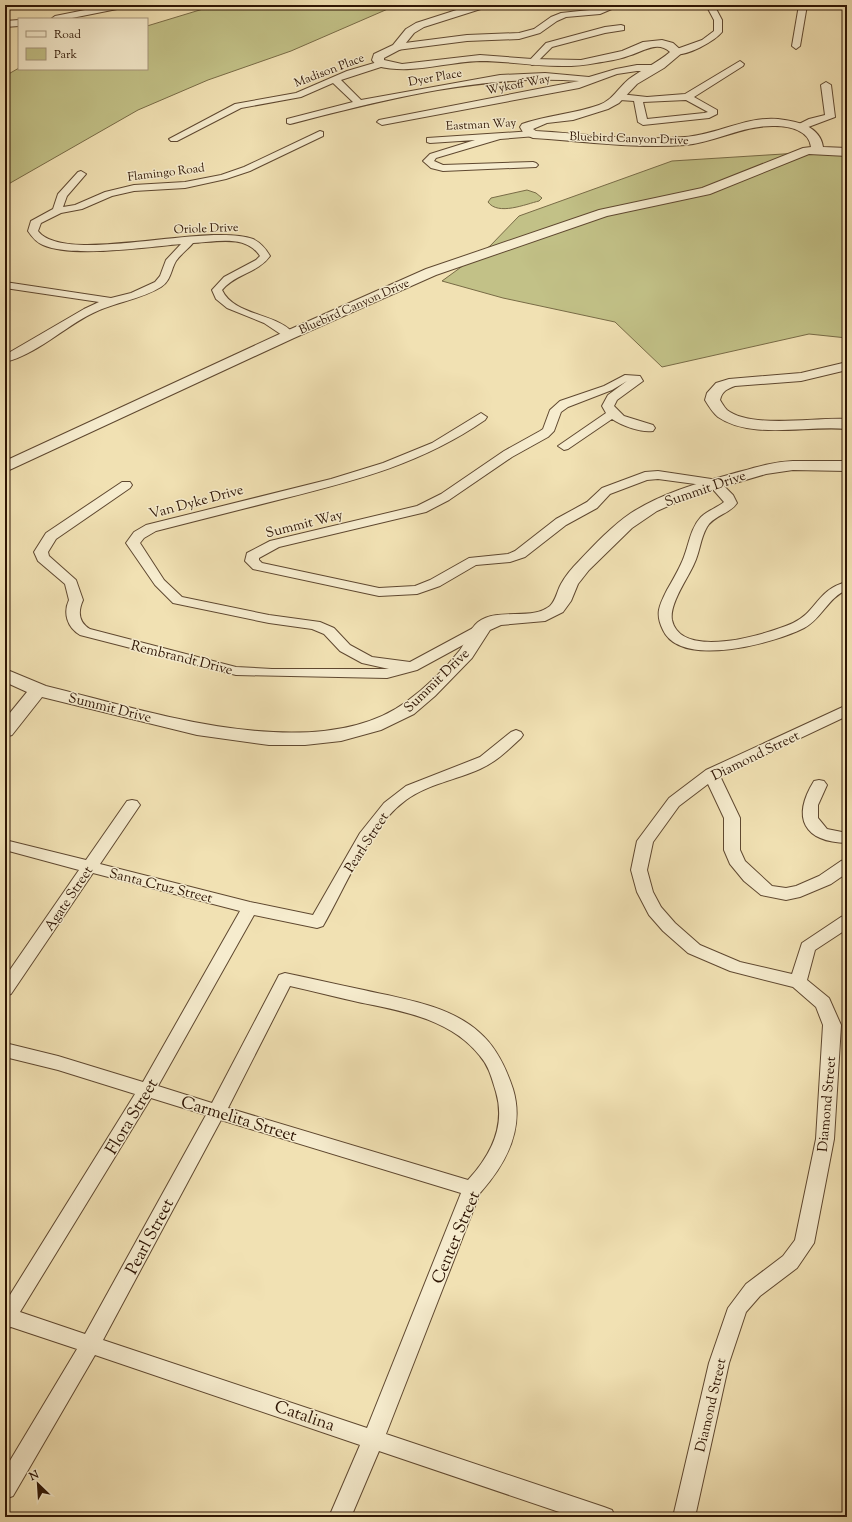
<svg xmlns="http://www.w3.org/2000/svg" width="852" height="1522" font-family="'Sorts Mill Goudy',serif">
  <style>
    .green { fill: #c2c187; stroke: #786b46 }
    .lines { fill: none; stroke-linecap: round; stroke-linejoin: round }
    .minor-casing { stroke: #5f4830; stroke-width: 2 }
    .tertiary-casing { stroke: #5f4830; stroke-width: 2 }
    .minor { fill: #f6ecce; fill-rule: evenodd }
    .tertiary { fill: #f6ecce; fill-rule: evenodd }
    .labels { text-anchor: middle; stroke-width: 3; stroke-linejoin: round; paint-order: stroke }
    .far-street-label { font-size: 12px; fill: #2e1504; stroke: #f6ecce }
    .street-label { font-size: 14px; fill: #2e1504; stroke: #f6ecce }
    .near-street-label { font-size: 17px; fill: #2e1504; stroke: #f6ecce }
  </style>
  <rect width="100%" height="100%" fill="#f1e1b3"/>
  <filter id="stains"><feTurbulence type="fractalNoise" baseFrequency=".005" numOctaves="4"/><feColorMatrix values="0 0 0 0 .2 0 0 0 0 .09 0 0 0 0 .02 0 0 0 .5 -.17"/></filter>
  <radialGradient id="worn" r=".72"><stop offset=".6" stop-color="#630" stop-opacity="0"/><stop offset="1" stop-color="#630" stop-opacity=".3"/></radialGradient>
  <g class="green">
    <path d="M204,5H397L291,51L208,80L138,110L5,186V76L19,68L147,69V26L203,9Z"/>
    <path d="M847,150V338L809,334L662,367L615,322L503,298L442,281L490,246L519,216L672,161Z"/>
    <path d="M527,190L536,193L542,198L539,201C526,204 498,216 488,202L491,198Z"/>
  </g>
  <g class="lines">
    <g class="minor-casing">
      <g id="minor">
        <path d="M110,5H126L122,8L67,19H51L55,16Z"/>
        <path d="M609,5H621L600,14L566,17L557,21L540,33L519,39L467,41L397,50L393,47L397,44L467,35L519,33L534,29L551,17L561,13L599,9Z"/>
        <path d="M706,5H714L722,20V32C715,41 686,57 674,54V50L702,40L714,31V20Z"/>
        <path d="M799,5H807L800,46L796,49L792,46Z"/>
        <path d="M19,20V26L5,27V21Z"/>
        <path d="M621,25L624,26V30L605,33L552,47L535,64L532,65L528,62L546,43L605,27Z"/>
        <path d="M381,61L385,64L384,66L341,80L361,100L500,75L545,73L589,77L616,69L637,65H656L660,68L656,71H637L617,74L579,88L382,125L377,122L379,120L579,81C482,74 384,100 290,124L287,123V119L353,102L333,83L301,97L241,108L177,141H171L169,139L235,104L296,93L347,71Z"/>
        <path d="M740,61L744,64L743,66L694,97L717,110V114L709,118L643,125L638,122L634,101L620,100L615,97L620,94L647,97L685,94ZM686,100L708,112L704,113L647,119L643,102Z"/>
        <path d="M826,82L831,85L835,117L803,129H797V125L809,119L825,115L821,85Z"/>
        <path d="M320,131L323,132V136L250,171L226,179L185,188L134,191L112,196L82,209L61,213L41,223L38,231C65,266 207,222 253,239C261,243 266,249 270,256C258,273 235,274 222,290C235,317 277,312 295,335L293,337H285L264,323L227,308L216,299L212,290L224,277L256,260L260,256C246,234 215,242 193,243C188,249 181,254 176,261C171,269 171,281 161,287C140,300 115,302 93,313C64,327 36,355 5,362V355L84,309L99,302L5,288V282L111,298L131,293L155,282L160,276L166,260L181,244C147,247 72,258 43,245C36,242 32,237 28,231L31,221L53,209L58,194L78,172L81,171L86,174L67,196L63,207L75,205L105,192L134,185L185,182L221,175L244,167Z"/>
        <path d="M533,131L538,134L536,136L500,139L436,158L434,161L443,165L533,162L536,163L538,165L536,167L443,171L431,168L423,161L430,154L475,140L430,143L427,142V138Z"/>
        <path d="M625,375L640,376L643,381L617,400L614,406L624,416L653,425L655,428L653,431C642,433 622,426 612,419L568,449L564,450L558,446L606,413L602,406L608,395L627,381L612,390L568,407L561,412L554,431L548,437L512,457L449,500L426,512L279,547L259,558V560L262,563L379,588L415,586L430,580L469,558L508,554L515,551L556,519L587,502L602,488L645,472L658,471L718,480L733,495L737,503C730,514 714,515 707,527C700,539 700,552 694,564C688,578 669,604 672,620C681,661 768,634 793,623C817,612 817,589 847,582V590C828,597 822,619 804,628C775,643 681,669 663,630C655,614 659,606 667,590C672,581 677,573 681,564C689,548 689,530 701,517C708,510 717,508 724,502L710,486L658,479L647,480L610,494L597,508L566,525L525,557L510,562L476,565L440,586L417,594L379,596L253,569L245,561L247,553L270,541L417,506L441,494L504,451L540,431L543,429L550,410L560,401L604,386Z"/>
        <path d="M481,413L487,417L485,420C423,463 358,480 286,498C242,509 199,520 156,531L144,538L140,543L164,580L182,597L269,615L320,622L334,628L350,645L372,657L410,662L475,627H485L487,630L485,633L417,670L387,678L236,675L80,635C67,627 63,613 69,600L65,584L38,561L34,552L46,533L122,482H130L132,485L130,488L56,539L48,552L49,556L76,580L83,600C78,611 78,622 90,629L236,667L272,669H389L362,663L340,651L324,634L312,629L269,623L173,603L155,585L126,543L134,532L146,525L331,479L383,463L432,443Z"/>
        <path d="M847,705V716L720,776L740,818V850L745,861L772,886L786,888L796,886L819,876L841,861L847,859V873L831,884L800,897L786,900L761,895L744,881L730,864L724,850V818L708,784L679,806L653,842L647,870L653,892L661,907L675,923L700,945L740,962L792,974L802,943L841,917L847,915V929L815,950L807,980L829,998L841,1025L834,1139L814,1243L797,1268L760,1296L746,1312L729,1363L695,1517H673L709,1363L728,1308L746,1284L783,1256L795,1240L816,1139L823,1025L816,1007L793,987L730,971L688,953L663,931L649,915L637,892L631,870L637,841L669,798L706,770Z"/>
        <path d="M516,730L521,732L523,735L521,738C508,750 496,762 480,769C456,780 428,784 406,800C368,828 346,886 323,926L317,928L254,915L158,1086L212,1103L277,979L279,975L285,973C310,978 334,984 359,989C398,998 449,1004 480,1033C497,1048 506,1068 513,1089C525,1129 506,1164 480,1193L386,1434L604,1507L612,1510L615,1517H574L379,1451L351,1517H329L360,1445L95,1355L13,1496L5,1499V1469L77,1349L11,1327L5,1329V1303L135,1094L58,1070L5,1057V1043L58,1056L143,1082L240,911L93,873L11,994L5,996V977L79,870L5,850V840L86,860L127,801L132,800L137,801L140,805L100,864L250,902L313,915L360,833L384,803L406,786L480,757L511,732ZM290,986C313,991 335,997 358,1002C402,1011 451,1019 480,1056C489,1066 492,1079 496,1092C506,1126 491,1155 468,1180L228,1108ZM151,1098L206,1115L85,1334L20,1312ZM221,1120L461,1193L367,1428L103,1340Z"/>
        <path d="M819,780L824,781L827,785L818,805V818L827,829L847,833V843C804,842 791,818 814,781Z"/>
      </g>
    </g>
    <g class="tertiary-casing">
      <g id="tertiary">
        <path d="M472,5H488L487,7L424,27L414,33L401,49L384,58V60L402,64L480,55L532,59L581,60L622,51L643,42L662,40L673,43L683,52L664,68L637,84L619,103L608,109L573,120L547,123L533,129L536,131C585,134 636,141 685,137C716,135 746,116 778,119C795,121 820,125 823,147L847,148V156L809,154L710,194L607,216L436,275L294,338L5,472V461L284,332L426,269L599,210L702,188L803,148L811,147C809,130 789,126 775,126C744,125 716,142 686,145C635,149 583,141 533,138L524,134L520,127L522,124C548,115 574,114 599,105C613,100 618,88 629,79C643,69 657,63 670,52C657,40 643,52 628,56C618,60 606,61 596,63C557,71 518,61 480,61C445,62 412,75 377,66L372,60L374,54L393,45L406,29L416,23Z"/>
        <path d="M847,362V370L801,381L735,386C727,389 722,391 720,400C722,403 724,407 727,410C751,429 816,417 847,419V429C808,425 751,440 718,417C713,413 708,405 705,400L707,393L716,383L729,379L801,373Z"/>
        <path d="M793,461H847V471L793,470L766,474L691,496L657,511L632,528L589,570L578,584L571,601L563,612L545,621L501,625L490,630L472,658L435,696L414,714L381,730L341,741L305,745H269L197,735L42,697L12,735L5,737V719L27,692L5,682V669L46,686L66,691C160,715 320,765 406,702C425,688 445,669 460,650C466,642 469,629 478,622C499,607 532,621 550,606C556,600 557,591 561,584C566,575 572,568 579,561C595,544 612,526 631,513C661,494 694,484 728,475C750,469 770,462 793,461Z"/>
      </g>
    </g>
    <use href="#minor" class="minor"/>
    <use href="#tertiary" class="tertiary"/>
  </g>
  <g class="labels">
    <g class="far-street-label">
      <text transform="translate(329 70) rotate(-21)" y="4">Madison Place</text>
      <text transform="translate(435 77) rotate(-10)" y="4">Dyer Place</text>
      <text transform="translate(518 84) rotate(-11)" y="4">Wykoff Way</text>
      <text transform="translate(481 124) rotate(-3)" y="4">Eastman Way</text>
      <text transform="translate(629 138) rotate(2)" y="4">Bluebird Canyon Drive</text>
      <text transform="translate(166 172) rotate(-7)" y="4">Flamingo Road</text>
      <text transform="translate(206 228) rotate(-2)" y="4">Oriole Drive</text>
      <text transform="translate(354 306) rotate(-24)" y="4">Bluebird Canyon Drive</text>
    </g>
    <g class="street-label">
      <text transform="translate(705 488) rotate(-19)" y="5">Summit Drive</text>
      <text transform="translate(196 501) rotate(-15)" y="5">Van Dyke Drive</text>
      <text transform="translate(304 523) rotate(-14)" y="5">Summit Way</text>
      <text transform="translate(182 657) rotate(14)" y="5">Rembrandt Drive</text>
      <text transform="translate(436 680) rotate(-44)" y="5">Summit Drive</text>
      <text transform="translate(110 707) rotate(14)" y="5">Summit Drive</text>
      <text transform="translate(755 755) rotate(-26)" y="5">Diamond Street</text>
      <text transform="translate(366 842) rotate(-57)" y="5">Pearl Street</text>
      <text transform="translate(161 885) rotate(14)" y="5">Santa Cruz Street</text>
      <text transform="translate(68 898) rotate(-56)" y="5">Agate Street</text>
      <text transform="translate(826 1104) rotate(-85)" y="5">Diamond Street</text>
      <text transform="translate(710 1405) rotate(-77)" y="5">Diamond Street</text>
    </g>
    <g class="near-street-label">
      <text transform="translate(131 1116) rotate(-59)" y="6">Flora Street</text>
      <text transform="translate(239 1118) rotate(17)" y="6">Carmelita Street</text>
      <text transform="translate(149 1236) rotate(-62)" y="6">Pearl Street</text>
      <text transform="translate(455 1237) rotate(-67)" y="6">Center Street</text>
      <text transform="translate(305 1415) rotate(19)" y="6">Catalina</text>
    </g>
  </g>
  <rect width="852" height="1522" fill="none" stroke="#f1e1b3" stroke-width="20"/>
  <rect x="6" y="6" width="840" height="1510" fill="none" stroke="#2e1504" stroke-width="2"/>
  <rect x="10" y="10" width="832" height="1502" fill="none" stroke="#2e1504"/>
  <rect x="18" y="18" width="130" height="52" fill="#f6ecce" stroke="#a6967d"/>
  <rect x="26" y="31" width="20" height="6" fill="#f6ecce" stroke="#a6967d"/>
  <text x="54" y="38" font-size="12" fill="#2e1504">Road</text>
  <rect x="26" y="48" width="20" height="12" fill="#c2c187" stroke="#a6967d"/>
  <text x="54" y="58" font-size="12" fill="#2e1504">Park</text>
  <g transform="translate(38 1484) rotate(335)" stroke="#f6ecce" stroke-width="3" paint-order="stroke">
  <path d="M0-3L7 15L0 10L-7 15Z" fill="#2e1504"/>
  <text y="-6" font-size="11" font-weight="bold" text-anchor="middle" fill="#2e1504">N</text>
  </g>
  <rect width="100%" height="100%" filter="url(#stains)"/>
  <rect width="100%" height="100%" fill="url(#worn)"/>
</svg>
